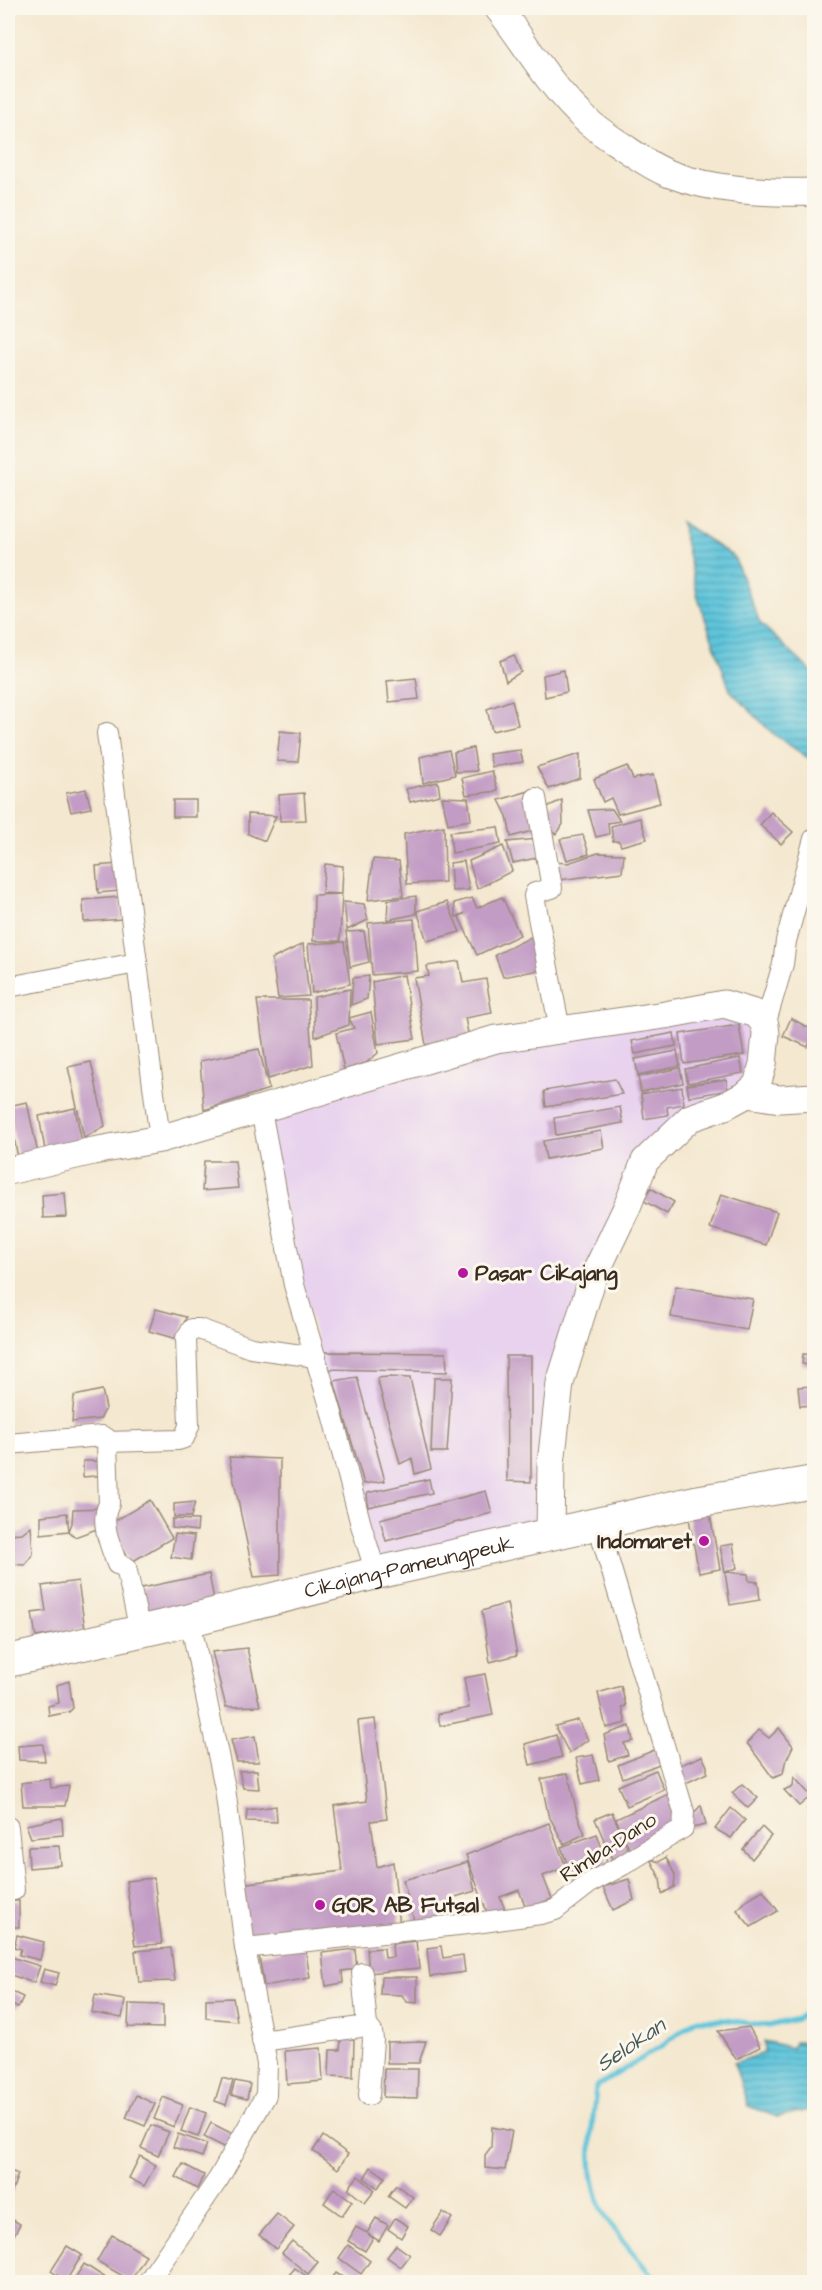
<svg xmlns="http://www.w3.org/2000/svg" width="822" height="2290" font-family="'Architects Daughter',sans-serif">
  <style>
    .built { fill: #e8d2ee }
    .water { fill: url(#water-rules); stroke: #4c787c; stroke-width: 1.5 }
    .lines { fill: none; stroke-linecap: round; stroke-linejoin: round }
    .stream { stroke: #5ec5db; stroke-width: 5 }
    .building { fill: #c29cc5 }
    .street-casing { stroke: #988977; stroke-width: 22 }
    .secondary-casing { stroke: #988977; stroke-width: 29 }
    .primary-casing { stroke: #988977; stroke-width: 34 }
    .street { stroke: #fff; stroke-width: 20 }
    .secondary { stroke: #fff; stroke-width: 27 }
    .primary { stroke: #fff; stroke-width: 32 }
    .poi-dot { fill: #b5179e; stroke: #fbf7ec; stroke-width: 2 }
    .labels { text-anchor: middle; stroke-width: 6; stroke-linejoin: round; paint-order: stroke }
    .poi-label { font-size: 21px; font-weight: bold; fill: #3b2a1e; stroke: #fbf7ec; text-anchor: start }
    .street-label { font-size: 21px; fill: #3b2a1e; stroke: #fbf7ec }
    .water-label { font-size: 22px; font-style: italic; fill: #465857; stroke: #fbf7ec }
  </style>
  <defs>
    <pattern id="water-rules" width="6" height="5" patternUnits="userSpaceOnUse" patternTransform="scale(1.5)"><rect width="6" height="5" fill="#5ec5db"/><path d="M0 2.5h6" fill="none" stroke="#4fa0b1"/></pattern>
  </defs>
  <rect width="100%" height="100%" fill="#fbf7ec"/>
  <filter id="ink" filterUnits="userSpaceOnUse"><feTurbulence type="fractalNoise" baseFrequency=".0167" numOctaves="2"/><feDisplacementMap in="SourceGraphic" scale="12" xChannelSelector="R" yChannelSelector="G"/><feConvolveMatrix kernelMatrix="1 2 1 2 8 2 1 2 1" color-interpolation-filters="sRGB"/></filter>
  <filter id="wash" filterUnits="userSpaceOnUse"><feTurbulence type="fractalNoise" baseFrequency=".008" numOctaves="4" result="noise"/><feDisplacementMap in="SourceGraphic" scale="24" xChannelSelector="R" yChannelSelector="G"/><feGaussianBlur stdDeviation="1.35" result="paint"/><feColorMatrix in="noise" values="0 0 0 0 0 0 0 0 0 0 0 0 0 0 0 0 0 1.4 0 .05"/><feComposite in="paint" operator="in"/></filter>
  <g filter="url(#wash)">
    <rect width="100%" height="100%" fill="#f4e8d0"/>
    <path class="built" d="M757,1014L763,1064L645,1161L560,1383L550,1535L376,1573L361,1525L261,1110L496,1039Z"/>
    <g class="water">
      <path d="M681,522L734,557L760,623L814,674V762L772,733L730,690L698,598Z"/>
      <path d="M764,2041L792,2048L794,2042H803L814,2049L813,2109L777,2117L748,2106L734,2063L764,2053Z"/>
    </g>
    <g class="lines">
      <path class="stream" d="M657,2282C637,2256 609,2230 598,2199C585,2163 593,2123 596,2087L660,2047L696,2020H727L769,2026L797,2019L813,2007L814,2001"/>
    </g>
    <g id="blocks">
      <g class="building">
        <path d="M514,655L521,672L506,681L500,661Z"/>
        <path d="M564,670L567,692L545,697L543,675Z"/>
        <path d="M416,678L419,699L389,702L387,681Z"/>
        <path d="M512,700L518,725L492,731L487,709Z"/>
        <path d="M280,731L301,733L298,762L277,761Z"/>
        <path d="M473,748L477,771L456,772L454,752Z"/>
        <path d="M449,750L455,775L423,783L420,757Z"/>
        <path d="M520,750L523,762L492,767L489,754Z"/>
        <path d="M580,754V778L549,789L537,767Z"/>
        <path d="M627,766L633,779L653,775L660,803L618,814L611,798L603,802L594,779Z"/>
        <path d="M492,771L498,791L466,795L462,778Z"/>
        <path d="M438,782L440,795L410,802L406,789Z"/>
        <path d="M86,789L91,808L71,812L66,793Z"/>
        <path d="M529,791L539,829L511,837L507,816L499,800Z"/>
        <path d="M304,793L306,820L280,821L279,795Z"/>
        <path d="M442,797L468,798L471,820L448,824Z"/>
        <rect x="173" y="800" width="23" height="17"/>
        <path d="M562,800L563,824L557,834L547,829V807Z"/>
        <path d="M612,809L620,821L608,823L609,834L596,837L588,810Z"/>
        <path d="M771,812L793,832L781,844L760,825Z"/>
        <path d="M248,814L276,816L265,841L248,834Z"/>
        <path d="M640,818L647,839L621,846L619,841H613L611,826Z"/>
        <path d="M444,826L445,882L407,884L404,834Z"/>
        <path d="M498,827L501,844L452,853L450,832Z"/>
        <path d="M583,835L589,854L567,860L560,839Z"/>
        <path d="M537,839L541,857L513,863L507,842Z"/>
        <path d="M503,846L512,871L477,889L469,861Z"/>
        <path d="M598,853L624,854L622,872L559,880L553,862L568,863Z"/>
        <path d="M373,859L399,861L403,896L368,900Z"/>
        <path d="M464,861L469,890L452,891L450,863Z"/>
        <path d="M118,864L120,891L98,893L96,866Z"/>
        <path d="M325,864L343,866L340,941H313L314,895L341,894L322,893Z"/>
        <path d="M416,896V914L387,920L388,900Z"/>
        <path d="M120,897L122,919L84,922L83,900Z"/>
        <path d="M502,897L520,935L477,955L459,917L465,913L456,917L454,903L472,898L477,908Z"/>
        <path d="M344,902L364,904L368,920L347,930Z"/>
        <path d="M447,902L460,932L427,941L417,911Z"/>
        <path d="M414,919L418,971L372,975L368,923Z"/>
        <path d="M364,931L369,962L350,967L346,932Z"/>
        <path d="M537,934L545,969L503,977L495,955Z"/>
        <path d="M344,942L350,984L312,993L308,944Z"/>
        <path d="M303,944L309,996L278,998L272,959Z"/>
        <path d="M459,961L463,983L486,979L492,1013L465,1018L469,1038L426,1045L414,978L429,976L427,966Z"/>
        <path d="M404,975L415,1039L378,1044L372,982Z"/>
        <path d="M369,976L367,999L351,1005L353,978Z"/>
        <path d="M350,989L349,1025L315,1037L314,997Z"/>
        <path d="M257,1000H308L313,1065L268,1079Z"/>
        <path d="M371,1012L378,1053L366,1063L344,1070L336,1033L354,1028L349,1018Z"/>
        <path d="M791,1018L814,1031L808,1047L783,1036Z"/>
        <path d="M739,1025L744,1055L684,1064L680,1034Z"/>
        <path d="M674,1033L676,1046L635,1054L632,1041Z"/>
        <path d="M259,1049L269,1089L204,1110L200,1061Z"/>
        <path d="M677,1051L680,1066L638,1075L635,1059Z"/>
        <path d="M740,1058L743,1073L688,1083L685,1069Z"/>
        <path d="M91,1062L105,1126L84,1138L68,1067Z"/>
        <path d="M680,1068L683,1083L641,1092L638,1077Z"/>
        <path d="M615,1079L622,1094L546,1107L544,1091Z"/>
        <path d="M726,1079L728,1090L689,1097L687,1085Z"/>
        <path d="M682,1087L684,1104L667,1107L668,1115L644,1119L641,1094Z"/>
        <path d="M27,1102L38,1154L18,1158L8,1106Z"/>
        <path d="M620,1107L623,1123L556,1135L554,1118Z"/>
        <path d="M75,1108L82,1142L45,1150L39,1116Z"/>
        <path d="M601,1131L604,1148L546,1159L543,1141Z"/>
        <path d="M204,1161H235L238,1188L202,1191Z"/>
        <path d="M651,1188L674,1202L667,1214L644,1201Z"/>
        <path d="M65,1193L67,1217L43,1218L42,1195Z"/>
        <path d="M721,1194L777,1212L766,1245L710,1228Z"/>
        <path d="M676,1286L753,1299L747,1330L671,1317Z"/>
        <path d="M156,1309L186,1317L180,1340L149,1331Z"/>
        <path d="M325,1352L446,1353L447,1372L328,1369Z"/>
        <path d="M803,1354L814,1355V1366L802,1364Z"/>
        <path d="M506,1356H531V1482L507,1481Z"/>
        <path d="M357,1377L385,1481L364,1484L334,1381Z"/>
        <path d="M388,1377L410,1378L431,1469L415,1474L412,1458L400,1464L377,1378Z"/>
        <path d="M434,1378H452L447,1452H431Z"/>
        <path d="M814,1386V1405L800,1406L798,1387Z"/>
        <path d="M102,1390L106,1408L100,1419L72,1422L74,1396Z"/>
        <path d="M229,1457L280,1459V1575L254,1577Z"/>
        <path d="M83,1461H105L106,1475L83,1477Z"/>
        <path d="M429,1479L432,1493L368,1507L367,1493Z"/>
        <path d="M486,1491L492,1513L386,1541L380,1519Z"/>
        <path d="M150,1500L172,1538L130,1563L108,1525Z"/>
        <path d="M195,1502L191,1517H174V1504Z"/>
        <path d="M105,1508V1526L75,1537L69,1531L72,1523L73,1509Z"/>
        <path d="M709,1509L720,1569L699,1573L688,1513Z"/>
        <path d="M67,1513L69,1531L41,1534V1516Z"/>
        <path d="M172,1519L198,1520L197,1531L172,1528Z"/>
        <path d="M31,1526L33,1554L25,1565L9,1564L8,1534L22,1533Z"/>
        <path d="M175,1534L194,1536L191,1560L171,1557Z"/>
        <path d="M733,1544L737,1568L725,1572L720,1546Z"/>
        <path d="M725,1572L748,1574L749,1581L758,1582L760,1600L730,1605Z"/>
        <path d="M209,1574L215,1605L147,1618L141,1588Z"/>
        <path d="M78,1581L85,1629L36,1637L32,1613L46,1611L42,1586Z"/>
        <path d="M507,1603L517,1655L490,1662L482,1611Z"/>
        <path d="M247,1648L260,1706L226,1707L212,1652Z"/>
        <path d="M485,1674L493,1715L440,1726L438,1714L469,1708L464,1678Z"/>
        <path d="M69,1681L73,1708L69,1712L49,1716L48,1706L59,1703L57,1685Z"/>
        <path d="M621,1686L626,1706L622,1707L626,1723L606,1728L598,1693Z"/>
        <path d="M375,1719L387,1819L371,1821L377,1867L393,1862L400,1926L249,1942L240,1884L342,1871L334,1806L367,1801L358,1721Z"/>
        <path d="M578,1720L588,1740L569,1753L555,1726Z"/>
        <path d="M630,1726L633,1741L624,1743L628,1755L609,1761L604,1735Z"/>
        <path d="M779,1728L793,1746L785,1763L783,1774L773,1778L747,1743L759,1730L769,1738Z"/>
        <path d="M556,1735L562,1757L530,1765L525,1744Z"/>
        <path d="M255,1736L259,1762H237L231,1740Z"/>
        <path d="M43,1744L45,1761L19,1760L18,1746Z"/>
        <path d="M657,1749L662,1763L623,1778L618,1765Z"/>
        <path d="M593,1755L599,1780L582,1784L576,1758Z"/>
        <path d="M702,1756L707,1766V1773L682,1785L676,1767Z"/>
        <path d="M257,1770L259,1789L243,1788L239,1771Z"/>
        <path d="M656,1770L664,1790L627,1806L618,1786Z"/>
        <path d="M568,1773L577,1814L585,1834L564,1844L548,1814L541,1779Z"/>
        <path d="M794,1777L811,1796L799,1806L784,1790L793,1786Z"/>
        <path d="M50,1779L51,1788L69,1786L65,1806H23L21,1783Z"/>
        <path d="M742,1784L758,1798L748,1808L732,1793Z"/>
        <path d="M673,1792L675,1829L630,1850L616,1819Z"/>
        <path d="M814,1803V1819L807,1809Z"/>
        <path d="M701,1805L706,1825L692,1828L687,1811L695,1812Z"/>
        <path d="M276,1806L277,1822L246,1821L247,1810Z"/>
        <path d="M731,1808L745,1820L731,1838L715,1829Z"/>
        <path d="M612,1812L629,1852L612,1859L595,1819Z"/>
        <path d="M62,1818L63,1835L31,1838L26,1825Z"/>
        <path d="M549,1823L566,1867L543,1876L552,1899L526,1909L519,1890L500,1897L506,1912L489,1918L466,1855Z"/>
        <path d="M762,1827L771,1836L752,1859L743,1849Z"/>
        <path d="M597,1834L608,1865L576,1887L561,1847Z"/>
        <path d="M59,1846L61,1865L29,1868L28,1847Z"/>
        <path d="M666,1857L675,1875L674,1887L662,1894L660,1878L650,1859L659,1862Z"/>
        <path d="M468,1862L475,1891L452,1898L457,1917L416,1928L403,1880Z"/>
        <path d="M154,1878L162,1944L135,1946L126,1881Z"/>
        <path d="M629,1879L634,1900L613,1910L603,1887Z"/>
        <path d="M763,1890L778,1911L751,1927L737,1910L748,1899Z"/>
        <rect x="8" y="1901" width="11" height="26"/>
        <path d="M17,1935L44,1942L40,1960L19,1955L21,1949L14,1947Z"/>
        <path d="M416,1941L419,1968L369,1973L367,1949L384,1948L385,1958L393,1957L392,1944Z"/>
        <path d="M441,1946L443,1958L463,1955L465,1972L430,1977L427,1948Z"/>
        <path d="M305,1947L310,1978L264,1986L259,1955Z"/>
        <path d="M171,1948L175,1981L139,1982L135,1951Z"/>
        <path d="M355,1949L357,1969L342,1971L343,1983L326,1986L322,1953Z"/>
        <path d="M11,1957L40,1966L34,1983L8,1974Z"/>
        <path d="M44,1969L59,1973L55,1986L40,1982Z"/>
        <path d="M381,1977H417V2003L406,2002L402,1995L380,1994Z"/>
        <path d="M8,1990L23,1997L18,2008L8,2003Z"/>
        <path d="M95,1995L125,2000L122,2018L92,2013Z"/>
        <path d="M233,1998L237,2021L206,2018V1999Z"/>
        <path d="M129,2004L163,2005V2028L128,2027Z"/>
        <path d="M749,2027L760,2047L736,2059L718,2031Z"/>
        <path d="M341,2039H354L353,2077L329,2076L330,2050H340Z"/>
        <path d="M426,2041L419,2063H387V2042Z"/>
        <path d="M321,2048L323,2081L287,2084L285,2051Z"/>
        <path d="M384,2069H418L417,2098L383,2097Z"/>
        <path d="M222,2078L233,2081L226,2105L215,2101Z"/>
        <path d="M235,2081L250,2084L247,2099L231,2095Z"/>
        <path d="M136,2095L155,2104L145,2126L126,2118Z"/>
        <path d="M163,2097L183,2105L174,2127L154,2119Z"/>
        <path d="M190,2107L206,2113L198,2137L181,2131Z"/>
        <path d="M211,2123L233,2134L226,2148L204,2137Z"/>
        <path d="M151,2125L169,2132L158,2156L141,2148Z"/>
        <path d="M492,2127L512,2131L505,2170L485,2168V2155L491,2147Z"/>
        <path d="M178,2134L207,2144L202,2157L173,2147Z"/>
        <path d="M323,2136L348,2154L338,2169L313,2151Z"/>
        <path d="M140,2156L156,2165L144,2186L129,2178Z"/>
        <path d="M183,2164L204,2175L197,2189L176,2177Z"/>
        <path d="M371,2167L385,2177L378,2188L364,2178Z"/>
        <path d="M8,2170L18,2174L10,2197L8,2196Z"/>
        <path d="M358,2176L375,2190L365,2203L348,2189Z"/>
        <path d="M396,2185L413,2197L405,2208L388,2196Z"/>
        <path d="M334,2188L352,2201L342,2216L324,2203Z"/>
        <path d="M443,2212L452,2218L440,2236L431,2230Z"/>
        <path d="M277,2214L294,2227L276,2249L259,2235Z"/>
        <path d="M8,2217L20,2224L8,2246Z"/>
        <path d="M376,2218L388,2225L379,2241L368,2234L373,2238L365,2251L348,2241L356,2227L367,2233Z"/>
        <path d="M395,2218L408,2226L401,2238L388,2229Z"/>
        <path d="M112,2235L146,2255L131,2281L97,2261Z"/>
        <path d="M292,2241L318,2262L308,2274L282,2253Z"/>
        <path d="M348,2245L370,2261L361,2274L339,2258Z"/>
        <path d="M396,2245L410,2255L401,2267L387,2257Z"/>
        <path d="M67,2246L82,2255L66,2281L51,2271Z"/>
        <path d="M84,2264L112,2282H81L75,2278Z"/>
        <path d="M295,2268L315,2282H296L288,2276Z"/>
        <path d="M336,2273L350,2282H329Z"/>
      </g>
    </g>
  </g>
  <g filter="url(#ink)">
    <use href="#blocks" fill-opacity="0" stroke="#988977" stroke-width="1.5"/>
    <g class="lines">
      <g class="street-casing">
        <g id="street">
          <path d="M107,733L160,1139"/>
          <path d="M536,798L552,888L535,893L534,896L560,1030"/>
          <path d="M8,987L137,963"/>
          <path d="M765,1025L783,964L786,941L814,839"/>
          <path d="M261,1110L294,1285L331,1410L361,1525L376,1573"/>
          <path d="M107,1442L109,1504C99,1522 111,1547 117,1564L126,1567L140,1631"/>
          <path d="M8,1444L102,1436L106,1438L107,1442L178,1440L184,1438L189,1426L186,1338L192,1329H199L251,1348L316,1357"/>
          <path d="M8,1827L14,1890"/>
          <path d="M245,1948L476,1923L540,1914L555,1910L591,1882L623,1865L683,1828L684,1812L603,1542L601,1523"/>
          <path d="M362,1973L367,2026"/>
          <path d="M262,2041L367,2026L372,2032L373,2040L369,2095"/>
          <path d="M148,2282L219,2178L266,2095L267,2064L245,1948L225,1788L190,1620"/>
        </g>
      </g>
      <g class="secondary-casing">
        <g id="secondary">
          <path d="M498,8C525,42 547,82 579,113C591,126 607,136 622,146C637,156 653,168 670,174C714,191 767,193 814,192"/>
          <path d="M747,1094L780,1099L814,1097"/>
          <path d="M8,1171L93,1151L160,1139L496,1039L665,1015L724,1004L757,1014L765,1025L766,1034L763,1064L757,1085L747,1094L725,1106L690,1118L645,1161L627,1207L592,1280L560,1383L551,1464L550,1535"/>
        </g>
      </g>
      <g class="primary-casing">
        <g id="primary">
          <path id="s1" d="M8,1661L190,1620L376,1573L695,1502L814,1482"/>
        </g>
      </g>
      <use href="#street" class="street"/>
      <use href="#secondary" class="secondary"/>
      <use href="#primary" class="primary"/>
    </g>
  </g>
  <g class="poi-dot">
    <circle cx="463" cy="1273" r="6"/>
    <circle cx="704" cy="1541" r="6"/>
    <circle cx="320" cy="1905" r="6"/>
  </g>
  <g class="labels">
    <g class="poi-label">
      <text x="475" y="1280">Pasar Cikajang</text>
      <text x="692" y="1548" text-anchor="end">Indomaret</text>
      <text x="332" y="1912">GOR AB Futsal</text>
    </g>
    <g class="street-label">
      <text dy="7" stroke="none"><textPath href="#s1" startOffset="412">Cikajang-Pameungpeuk</textPath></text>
      <text transform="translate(608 1847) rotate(-33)" y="7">Rimba-Dano</text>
    </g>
    <g class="water-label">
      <text transform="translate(630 2044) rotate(-34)" y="8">Selokan</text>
    </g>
  </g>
  <rect width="822" height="2290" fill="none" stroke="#fbf7ec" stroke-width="30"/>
</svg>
